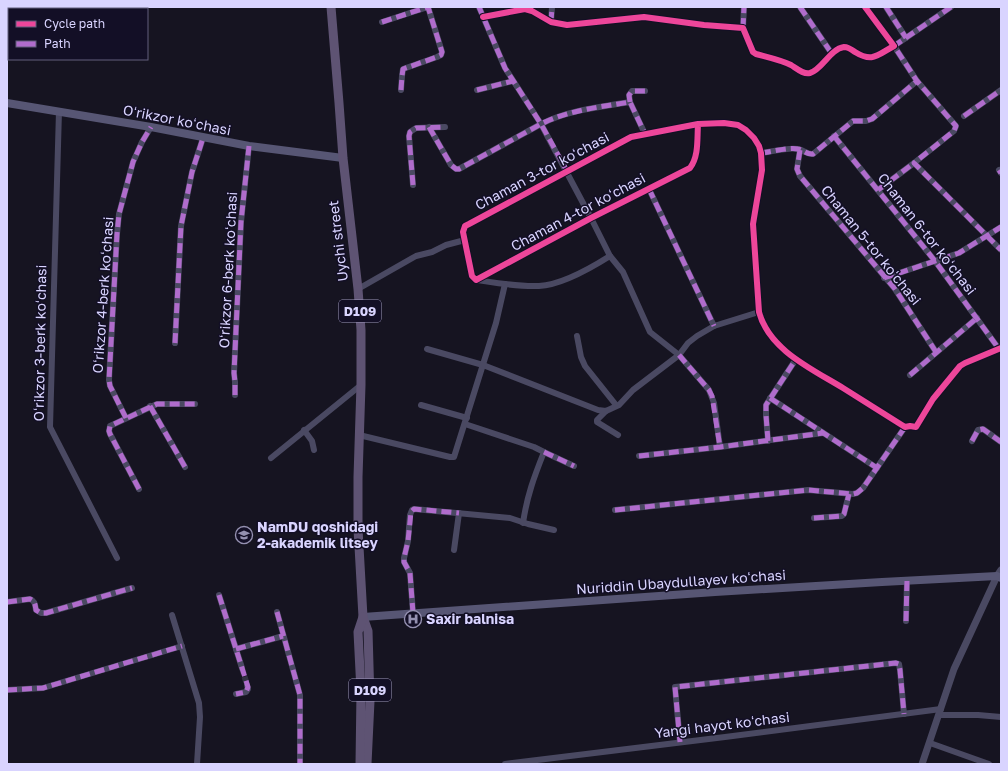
<svg xmlns="http://www.w3.org/2000/svg" width="1008" height="771" font-family="'Golos Text',sans-serif">
  <style>
    .lines { fill: none; stroke-linecap: round; stroke-linejoin: round }
    .minor-tunnel { stroke: #333142; stroke-width: 6; stroke-dasharray: 6 3; stroke-linecap: butt }
    .minor { stroke: #4a4962; stroke-width: 6 }
    .tertiary { stroke: #4a4962; stroke-width: 7 }
    .secondary { stroke: #575674; stroke-width: 8 }
    .primary { stroke: #5e5373; stroke-width: 9 }
    .quiet { stroke: #b06ccc; stroke-width: 5; stroke-dasharray: 10 5; stroke-linecap: butt }
    .cycleway-casing { stroke: #130f26; stroke-width: 8 }
    .cycleway { stroke: #ed469a; stroke-width: 6 }
    .labels { text-anchor: middle; stroke-width: 3; stroke-linejoin: round; paint-order: stroke }
    .shield { fill: #130f26; stroke: #9e99be; stroke-width: 1 }
    .shield-label { font-size: 13px; font-weight: bold; fill: #d9d4ff }
    .street-label { font-size: 14px; fill: #d9d4ff; stroke: #130f26 }
    .poi-label { font-size: 14px; font-weight: bold; fill: #d9d4ff; stroke: #130f26; text-anchor: start }
  </style>
  <rect width="100%" height="100%" fill="#161421"/>
  <g class="lines">
    <path class="minor-tunnel" d="M242,668L247,685"/>
    <g class="minor">
      <path d="M479,7L505,68L541,124L591,218L610,256L623,272L650,332L679,355L709,390L714,403L720,447"/>
      <path d="M800,7L832,54"/>
      <path d="M886,7L906,38"/>
      <path d="M951,7L894,46L917,81L956,126L954,131L914,163L1001,250"/>
      <path d="M483,17L525,9L532,11L551,22L567,25L644,17L704,25L743,28L753,52L756,54C767,57 781,60 791,65C796,68 804,75 810,73C822,70 830,49 844,47C848,47 851,49 855,52C873,63 877,55 894,46L865,7"/>
      <path d="M382,22L428,7"/>
      <path d="M551,22L552,7"/>
      <path d="M743,28L744,7"/>
      <path d="M401,90L402,76L403,69L437,57L441,55L442,52L428,7"/>
      <path d="M477,90L513,81"/>
      <path d="M630,102L629,95L632,91H645"/>
      <path d="M59,111L50,427L117,558"/>
      <path d="M964,116L1001,90"/>
      <path d="M698,124C697,139 699,156 690,168L591,218L476,280L472,276L463,232L465,226L469,224L631,137L698,124L724,123L738,125L746,130L754,138L759,146L761,153L762,170L753,224L759,312C769,350 812,369 843,388C864,401 884,414 905,427L910,426L916,427L933,399L960,366L965,363L1001,348"/>
      <path d="M429,127L451,165L456,169H459L541,124C569,110 600,107 630,102L645,134"/>
      <path d="M834,136L935,261L999,349"/>
      <path d="M800,150L797,169L800,176L895,289L936,352"/>
      <path d="M761,153C771,152 788,147 798,149C804,150 807,155 813,154L853,121H866L872,119L917,81"/>
      <path d="M999,170L1001,173"/>
      <path d="M413,185L409,136L410,132L416,128L445,127"/>
      <path d="M649,189L714,326"/>
      <path d="M878,190L914,163"/>
      <path d="M884,278L959,253L1001,227"/>
      <path d="M477,280C497,283 518,287 539,286C562,285 591,268 610,256"/>
      <path d="M358,289L416,256L432,252L446,245L465,240"/>
      <path d="M577,336L581,357L585,366L616,405"/>
      <path d="M175,343L181,226L192,172L203,138"/>
      <path d="M427,349L483,365L598,410L606,411L619,405L633,390L679,355L688,343L697,336L714,326L759,312"/>
      <path d="M910,375L977,318"/>
      <path d="M235,395V382L234,373L241,222L249,146"/>
      <path d="M770,398L877,468"/>
      <path d="M421,405L467,418"/>
      <path d="M150,406L185,467"/>
      <path d="M606,411L597,420V422L618,435"/>
      <path d="M126,418L110,386L109,380L117,234L119,214L133,162L142,142L151,127"/>
      <path d="M465,424L534,447L544,452C534,477 527,496 523,523"/>
      <path d="M304,430L312,441L314,450"/>
      <path d="M359,435L450,457H454L496,323L505,284"/>
      <path d="M768,441L766,415V405L796,359"/>
      <path d="M972,441L978,430L983,429L1001,442"/>
      <path d="M544,452L574,466"/>
      <path d="M639,456L720,447L823,433"/>
      <path d="M271,458L361,385"/>
      <path d="M139,489L110,434L109,431L110,426L157,404H195"/>
      <path d="M615,510L808,490L853,494L857,493L863,488L905,427"/>
      <path d="M814,518L842,516L844,514L849,494"/>
      <path d="M454,550L459,513"/>
      <path d="M219,595L242,668"/>
      <path d="M7,602L30,599C35,601 35,604 36,610L41,613H46L132,588"/>
      <path d="M277,612L300,695V764"/>
      <path d="M413,613L410,573L404,562V558L408,541L410,515L412,510L414,509L510,518L528,524L554,530"/>
      <path d="M172,615L199,703L200,717L197,764"/>
      <path d="M906,621L907,580"/>
      <path d="M236,649L283,636"/>
      <path d="M7,690L43,688L182,646"/>
      <path d="M236,694L246,692L248,689L247,685"/>
      <path d="M939,715H978L1001,717"/>
      <path d="M680,742L675,687L896,663L899,664L900,670L904,714"/>
      <path d="M930,743L989,764"/>
      <path d="M505,764L725,737L941,709"/>
    </g>
    <path class="tertiary" d="M922,764L954,669L997,576L1001,570"/>
    <g class="secondary">
      <path d="M7,103L151,127L249,146L343,158"/>
      <path d="M363,617L715,592L882,582L997,576L1001,578"/>
    </g>
    <g class="primary">
      <path d="M331,7L339,103L343,158L358,289L361,330V385L358,477V529L363,617L368,631L370,701L367,764"/>
      <path d="M360,764L361,691L358,632L363,617"/>
    </g>
    <g class="quiet">
      <path d="M479,7L505,68L541,124L567,171"/>
      <path d="M800,7L832,54"/>
      <path d="M886,7L906,38"/>
      <path d="M951,7L894,46L917,81L956,126L954,131L914,163L1001,250"/>
      <path d="M382,22L428,7"/>
      <path d="M551,22L552,7"/>
      <path d="M743,28L744,7"/>
      <path d="M401,90L402,76L403,69L437,57L441,55L442,52L428,7"/>
      <path d="M477,90L513,81"/>
      <path d="M630,102L629,95L632,91H645"/>
      <path d="M964,116L1001,90"/>
      <path d="M429,127L451,165L456,169H459L541,124C569,110 600,107 630,102L645,134"/>
      <path d="M834,136L935,261L999,349L1001,348"/>
      <path d="M800,150L797,169L800,176L895,289L936,352"/>
      <path d="M761,153C771,152 788,147 798,149C804,150 807,155 813,154L853,121H866L872,119L917,81"/>
      <path d="M999,170L1001,173"/>
      <path d="M413,185L409,136L410,132L416,128L445,127"/>
      <path d="M649,189L714,326"/>
      <path d="M878,190L914,163"/>
      <path d="M884,278L959,253L1001,227"/>
      <path d="M175,343L181,226L192,172L203,138"/>
      <path d="M679,355L709,390L712,396L720,447"/>
      <path d="M910,375L977,318"/>
      <path d="M235,395V382L234,373L241,222L249,146"/>
      <path d="M770,398L877,468"/>
      <path d="M150,406L185,467"/>
      <path d="M126,418L110,386L109,380L117,234L119,214L133,162L142,142L151,127"/>
      <path d="M768,441L766,415V405L796,359"/>
      <path d="M972,441L978,430L983,429L1001,442"/>
      <path d="M544,452L574,466"/>
      <path d="M639,456L720,447L823,433"/>
      <path d="M139,489L110,434L109,431L110,426L157,404H195"/>
      <path d="M615,510L808,490L853,494L857,493L863,488L905,427"/>
      <path d="M814,518L842,516L844,514L849,494"/>
      <path d="M219,595L248,687L246,692L236,694"/>
      <path d="M7,602L30,599C35,601 35,604 36,610L41,613H46L132,588"/>
      <path d="M277,612L300,695V764"/>
      <path d="M413,613L410,573L404,562V558L408,541L411,512L414,509L459,513"/>
      <path d="M906,621L907,580"/>
      <path d="M236,649L283,636"/>
      <path d="M7,690L43,688L182,646"/>
      <path d="M680,742L675,687L896,663L899,664L900,670L904,714"/>
    </g>
    <g class="cycleway-casing">
      <g id="cycleway">
        <path d="M483,17L525,9L532,11L551,22L567,25L644,17L704,25L743,28L753,52L756,54C767,57 781,60 791,65C796,68 804,75 810,73C822,70 830,49 844,47C848,47 851,49 855,52C873,63 877,55 894,46L865,7"/>
        <path d="M698,124C697,139 699,156 690,168L591,218L476,280L472,276L463,232L465,226L469,224L631,137L698,124L724,123L738,125L746,130L754,138L759,146L761,153L762,170L753,224L759,312C769,350 812,369 843,388C864,401 884,414 905,427L910,426L916,427L933,399L960,366L965,363L1001,348"/>
      </g>
    </g>
    <use href="#cycleway" class="cycleway"/>
  </g>
  <defs>
    <g id="university-ring" transform="scale(0.9)"><circle r="9.5" fill="#130f26" stroke="#9591b1" stroke-width="1.5"/><path d="M0-5L7-2L0 1L-7-2ZM-4 1L0 2.5L4 1V4Q0 6-4 4Z" fill="#9591b1"/></g>
    <g id="hospital-ring" transform="scale(0.9)"><circle r="9.5" fill="#130f26" stroke="#9591b1" stroke-width="1.5"/><path d="M-5-5h3v3.5h4V-5h3V5h-3V1.5h-4V5h-3Z" fill="#9591b1"/></g>
  </defs>
  <g fill-rule="evenodd">
    <use href="#university-ring" x="244" y="535"/>
    <use href="#hospital-ring" x="413" y="619"/>
  </g>
  <g class="labels">
    <g class="shield">
      <rect x="339" y="300" width="42" height="22" rx="3"/>
      <rect x="349" y="679" width="42" height="22" rx="3"/>
    </g>
    <g class="shield-label">
      <text x="360" y="316">D109</text>
      <text x="370" y="695">D109</text>
    </g>
    <g class="street-label">
      <text transform="translate(177 120) rotate(11)" y="5">Oʻrikzor koʻchasi</text>
      <text transform="translate(542 171) rotate(-28)" y="5">Chaman 3-tor koʻchasi</text>
      <text transform="translate(578 212) rotate(-28)" y="5">Chaman 4-tor koʻchasi</text>
      <text transform="translate(927 234) rotate(52)" y="5">Chaman 6-tor koʻchasi</text>
      <text transform="translate(338 241) rotate(-97)" y="5">Uychi street</text>
      <text transform="translate(871 245) rotate(51)" y="5">Chaman 5-tor koʻchasi</text>
      <text transform="translate(228 270) rotate(-87)" y="5">Oʻrikzor 6-berk koʻchasi</text>
      <text transform="translate(103 295) rotate(-86)" y="5">Oʻrikzor 4-berk koʻchasi</text>
      <text transform="translate(40 343) rotate(-89)" y="5">Oʻrikzor 3-berk koʻchasi</text>
      <text transform="translate(681 582) rotate(-4)" y="5">Nuriddin Ubaydullayev koʻchasi</text>
      <text transform="translate(722 725) rotate(-7)" y="5">Yangi hayot koʻchasi</text>
    </g>
    <g class="poi-label">
      <text x="257" y="532">NamDU qoshidagi<tspan x="257" dy="16">2-akademik litsey</tspan></text>
      <text x="426" y="624">Saxir balnisa</text>
    </g>
  </g>
  <rect width="1008" height="771" fill="none" stroke="#d9d4ff" stroke-width="16"/>
  <rect x="8" y="8" width="140" height="52" fill="#130f26" stroke="#625e7d"/>
  <rect x="16" y="21" width="20" height="6" fill="#ed469a" stroke="#625e7d"/>
  <text x="44" y="28" font-size="12" fill="#d9d4ff">Cycle path</text>
  <rect x="16" y="41" width="20" height="6" fill="#b06ccc" stroke="#625e7d"/>
  <text x="44" y="48" font-size="12" fill="#d9d4ff">Path</text>
</svg>
